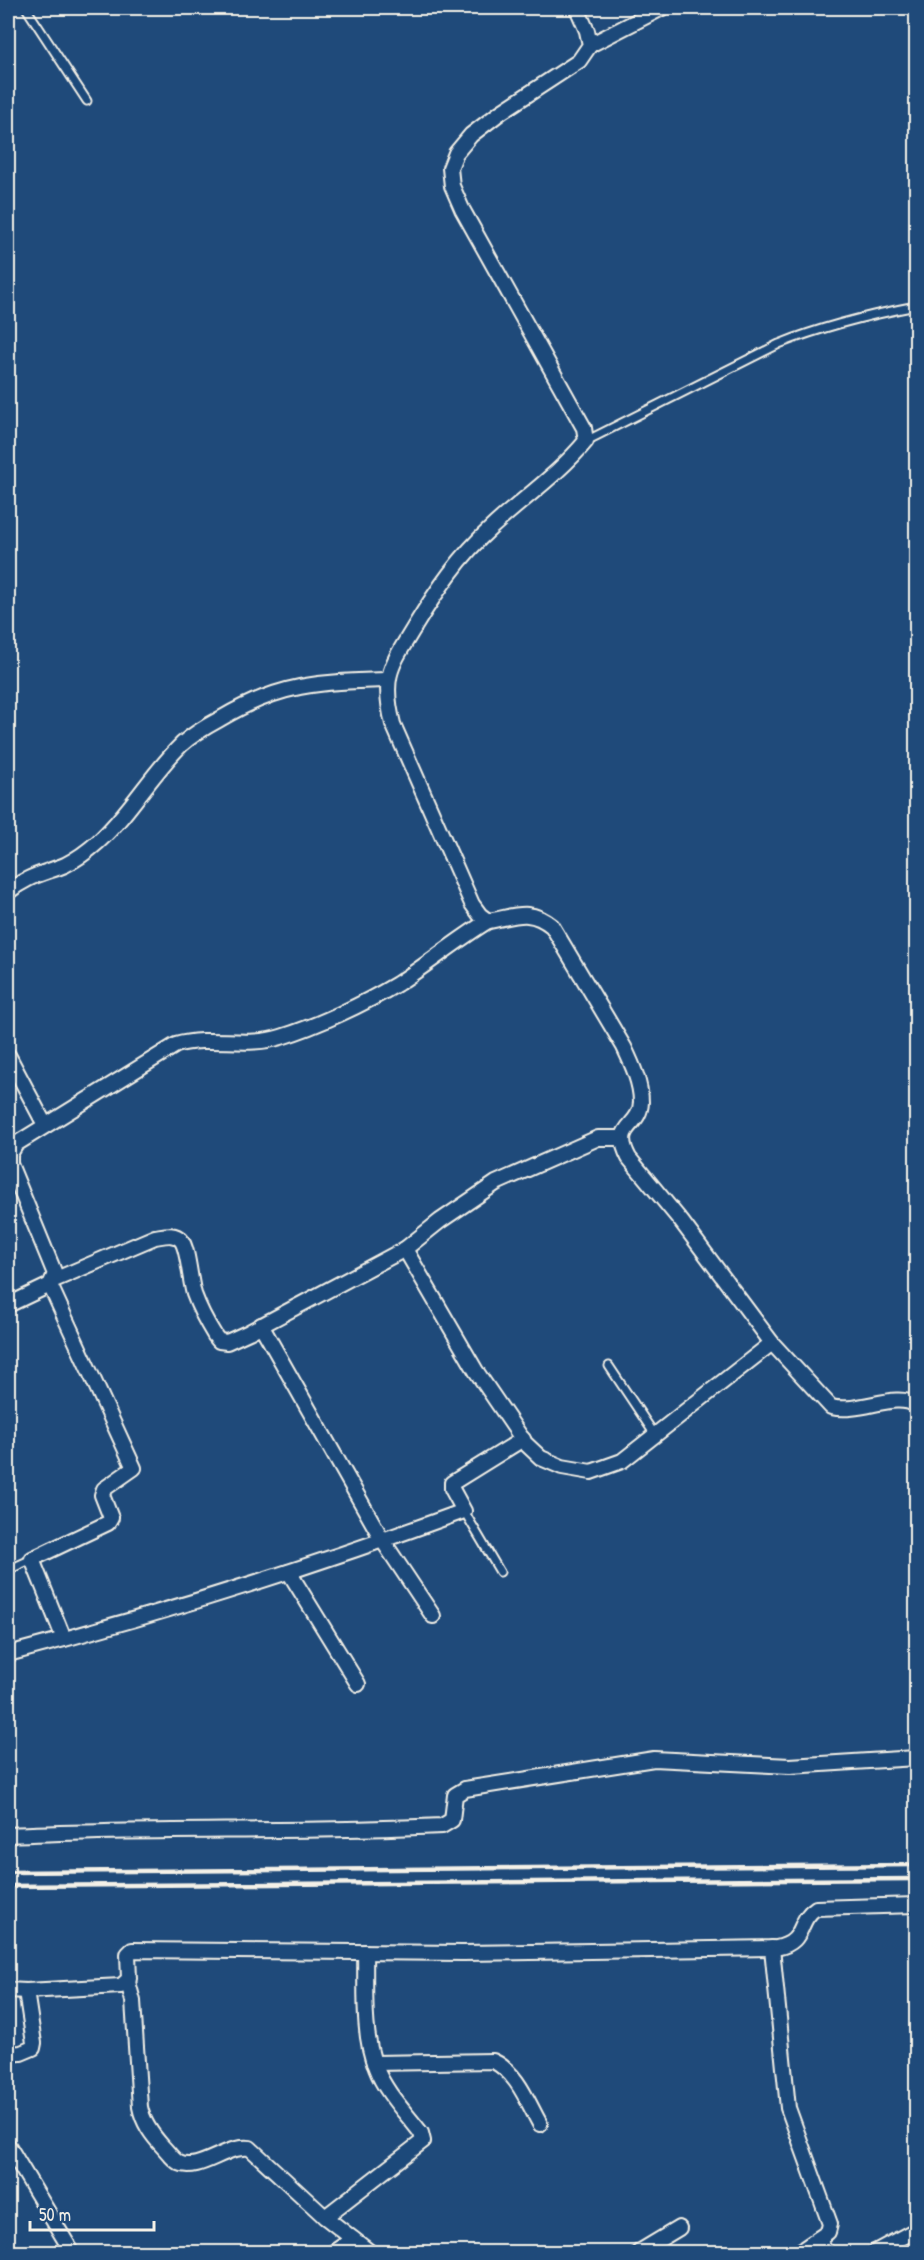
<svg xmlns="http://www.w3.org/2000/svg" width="924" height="2260" font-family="'Patrick Hand',sans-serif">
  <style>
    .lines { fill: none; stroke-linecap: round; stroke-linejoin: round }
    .lane-casing { stroke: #f4f1e8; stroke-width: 11 }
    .street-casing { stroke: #f4f1e8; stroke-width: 18 }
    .lane { stroke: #1f4a7a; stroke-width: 7 }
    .street { stroke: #1f4a7a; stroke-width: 14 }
    .rail { stroke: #f4f1e8; stroke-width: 4.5 }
  </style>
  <rect width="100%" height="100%" fill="#1f4a7a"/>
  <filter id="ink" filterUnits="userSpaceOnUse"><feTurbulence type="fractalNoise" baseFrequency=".0167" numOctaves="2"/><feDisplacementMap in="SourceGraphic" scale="12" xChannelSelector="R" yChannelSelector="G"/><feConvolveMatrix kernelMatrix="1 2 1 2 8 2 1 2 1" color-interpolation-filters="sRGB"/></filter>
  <g filter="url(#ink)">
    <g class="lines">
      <g class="lane-casing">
        <g id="lane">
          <path d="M26,8L87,101"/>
          <path d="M586,441L779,344C824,326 869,315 916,306"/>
          <path d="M609,1366L655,1435"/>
          <path d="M464,1511L500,1572"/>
          <path d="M8,1570L32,1559"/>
        </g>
      </g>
      <g class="street-casing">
        <g id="street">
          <path d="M577,8L587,31L590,45L579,61L501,112L471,135L456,153L450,168L452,186L462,209L584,428L586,441C559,474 522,499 491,528C460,556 437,590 415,626C391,666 381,676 393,724L472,904L480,915L488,921C514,917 529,907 552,926L624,1047C632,1064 641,1083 641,1102C640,1129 611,1124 629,1158L681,1221L772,1343L831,1407C861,1414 895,1391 916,1405"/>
          <path d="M590,45L662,8"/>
          <path d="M8,892C27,876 42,874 65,865C77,859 88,851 98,842C130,813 151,774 182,744C193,734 207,726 220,719C280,683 319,682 387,680"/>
          <path d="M8,1055L45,1125"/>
          <path d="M622,1138H598L496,1183L440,1221L405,1249L476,1371L525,1443L541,1458L562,1467L591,1472L622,1461L772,1343"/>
          <path d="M54,1280L155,1237C163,1236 174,1232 181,1240C188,1248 190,1281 194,1294C199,1308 207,1323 215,1336L219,1341L227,1342L249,1332L405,1249"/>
          <path d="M50,1285L134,1468L104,1489L102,1495L111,1518L108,1523L32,1559L64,1639"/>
          <path d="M8,1305L50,1285L55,1274L10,1164V1154L16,1144L176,1045C210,1035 247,1048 281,1037C317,1026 364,1004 397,984C428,964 457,940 488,921"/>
          <path d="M261,1325L383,1541L433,1616"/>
          <path d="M289,1572L358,1684"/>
          <path d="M8,1654C162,1614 314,1566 464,1511L452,1489V1483L523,1439"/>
          <path d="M8,1835C152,1828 298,1833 442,1826L452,1820L455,1795L465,1789L654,1759L790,1766L916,1758"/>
          <path d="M772,1948L788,2108L830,2224L828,2232L799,2252"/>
          <path d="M128,1982L133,2001L140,2107C143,2123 152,2135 163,2147C168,2152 173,2160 179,2163C199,2173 227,2144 250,2148L325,2217L370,2252"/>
          <path d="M8,1990L26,1991L121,1986L129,1979L128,1954L132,1950L463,1953L776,1948C807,1942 796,1921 816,1908L916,1905"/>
          <path d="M8,2054L21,2053L33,2048L34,2043L26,1991"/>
          <path d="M374,2063L493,2061C517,2072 528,2103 540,2124"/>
          <path d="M8,2145L72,2252"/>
          <path d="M325,2217L423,2141L421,2133C406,2113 385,2092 376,2068C362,2035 366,1987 365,1952"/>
          <path d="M818,2239L827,2252"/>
          <path d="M334,2252L353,2239"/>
          <path d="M639,2252L679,2228"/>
          <path d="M875,2252L916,2230"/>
        </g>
      </g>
      <use href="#lane" class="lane"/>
      <use href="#street" class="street"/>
      <g class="rail">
        <path d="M8,1872L916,1865"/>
        <path d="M8,1886L916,1879"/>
      </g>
    </g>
  </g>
  <rect width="924" height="2260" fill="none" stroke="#1f4a7a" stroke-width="30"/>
  <rect x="15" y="15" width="894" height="2230" fill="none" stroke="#f4f1e8" stroke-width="2" filter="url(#ink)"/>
  <path d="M30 2221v9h124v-9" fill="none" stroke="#f4f1e8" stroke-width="3"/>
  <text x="39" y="2221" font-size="18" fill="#f4f1e8" stroke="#1f4a7a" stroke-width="4.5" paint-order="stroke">50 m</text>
</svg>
